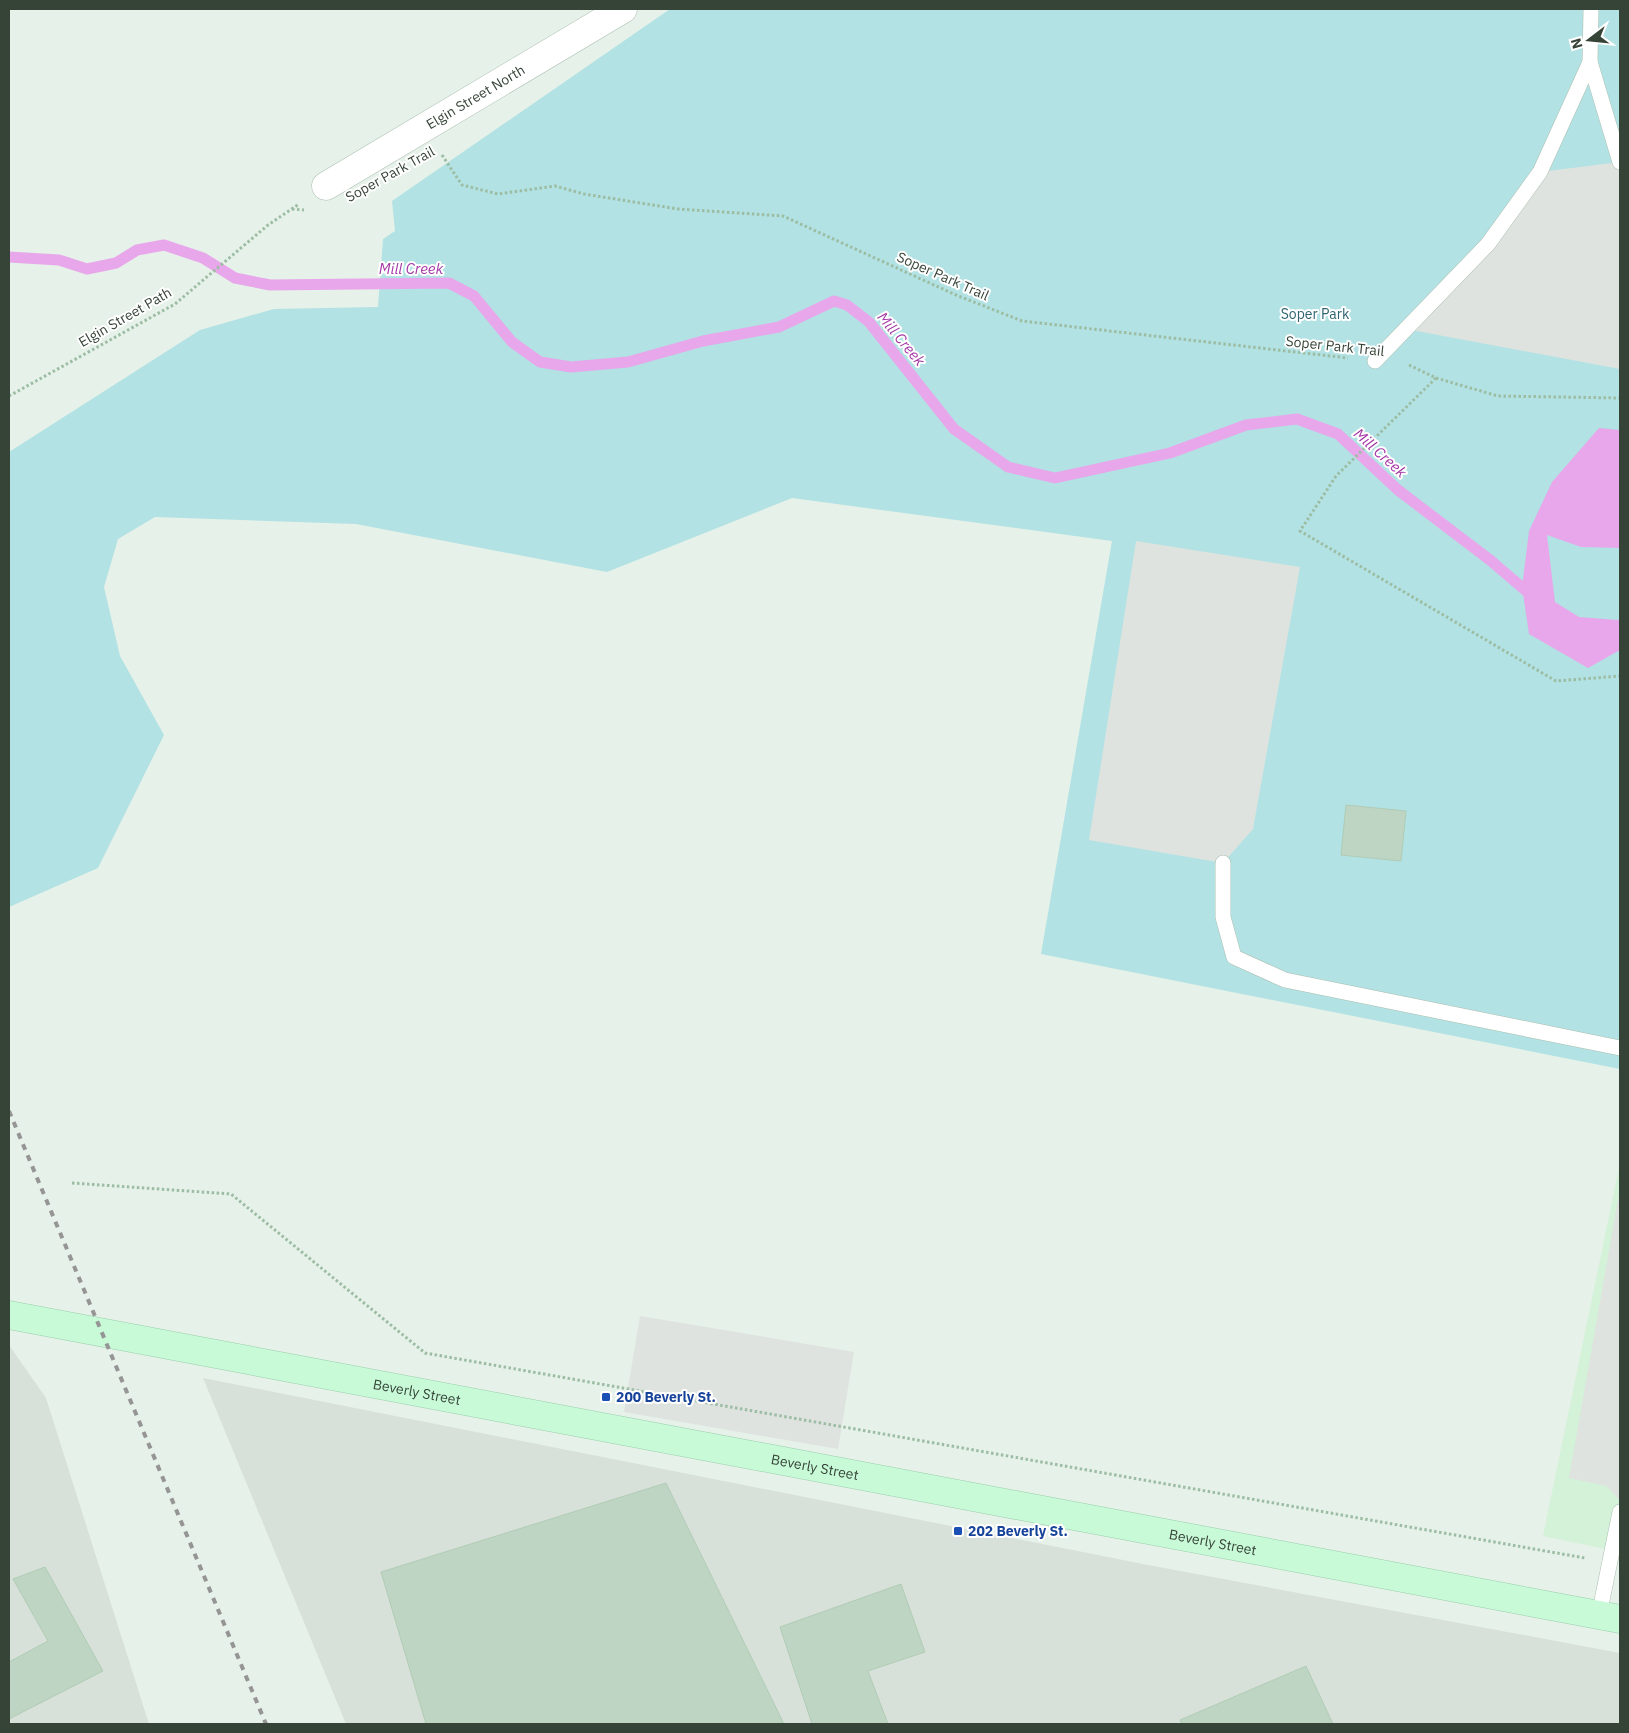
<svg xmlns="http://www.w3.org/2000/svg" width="1629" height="1733" font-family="'IBM Plex Sans',sans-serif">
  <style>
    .commercial { fill: #d3f2d7 }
    .industrial { fill: #d8e1d9 }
    .green { fill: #b2e2e3 }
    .parking { fill: #dee3df }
    .water { fill: #e8a7ea }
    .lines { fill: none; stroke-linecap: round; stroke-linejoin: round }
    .stream { stroke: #e8a7ea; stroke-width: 11 }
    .building { fill: #bfd5c3; stroke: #b0ccb5 }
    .lane-casing { stroke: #acbfb1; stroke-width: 16 }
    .street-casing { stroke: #acbfb1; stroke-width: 29 }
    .secondary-casing { stroke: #99cea9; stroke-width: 29 }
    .path { stroke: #9cbda3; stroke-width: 3; stroke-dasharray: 2.5 2.5; stroke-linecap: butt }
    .lane { stroke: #fff; stroke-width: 15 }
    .street { stroke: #fff; stroke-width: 28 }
    .secondary { stroke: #c8fad8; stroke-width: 28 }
    .rail { stroke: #959595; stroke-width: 4; stroke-dasharray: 6 6; stroke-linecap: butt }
    .transit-dot { fill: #1a4fb4; stroke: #fff; stroke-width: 2 }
    .labels { text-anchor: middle; stroke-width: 4; stroke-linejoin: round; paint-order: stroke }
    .street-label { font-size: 14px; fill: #364438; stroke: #fff }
    .park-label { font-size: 14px; fill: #2e6470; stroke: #fff }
    .transit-label { font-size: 14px; font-weight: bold; fill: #164399; stroke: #fff; text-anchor: start }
    .water-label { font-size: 15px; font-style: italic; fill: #a438a6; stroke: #fff }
  </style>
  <rect width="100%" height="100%" fill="#e6f1e9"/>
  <path class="commercial" d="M1620,1163V1552L1543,1536Z"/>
  <g class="industrial">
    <path d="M9,1345L46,1398L149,1724H9Z"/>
    <path d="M203,1378L1143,1564L1620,1653V1724H346Z"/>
  </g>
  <path class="green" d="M670,9H1620V1069L1041,954L1112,541L792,498L607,572L356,524L155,517L118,539L104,587L120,656L164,735L98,868L9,907V452L200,330L274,309L378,307L383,239L395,231L392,201Z"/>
  <g class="parking">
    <path d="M1620,162V369L1406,329L1540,172Z"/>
    <path d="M1136,541L1300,567L1253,829L1223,863L1089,840Z"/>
    <path d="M1620,1188V1501L1607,1486L1569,1478Z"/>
    <path d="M640,1316L854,1352L838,1449L624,1412Z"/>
  </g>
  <path class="water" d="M1599,428L1620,430V548L1581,547L1547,535L1555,602L1579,617L1618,620L1620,618V650L1588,668L1529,634L1522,587L1529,531L1552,482Z"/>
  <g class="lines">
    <path class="stream" d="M9,257L59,260L87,269L116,263L137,250L164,245L203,258L235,278L270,285L449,283L474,296L512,342L540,362L571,367L628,362L703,341L779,327L834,301L847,305L869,322L954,429L1008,467L1055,478L1170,453L1246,425L1297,419L1338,434L1398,490L1490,560L1532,596"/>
  </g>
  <g class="building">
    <path d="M1346,805L1406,811L1401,861L1341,855Z"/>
    <path d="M666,1483L784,1724H426L381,1572Z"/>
    <path d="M45,1567L103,1671L9,1719V1662L48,1641L13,1579Z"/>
    <path d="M901,1584L925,1652L868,1671L888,1724H812L780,1627Z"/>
    <path d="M1306,1666L1333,1724H1182L1180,1720Z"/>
  </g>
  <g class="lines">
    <g class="lane-casing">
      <g id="lane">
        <path d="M1590,62L1620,162"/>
        <path d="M1375,361L1488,244L1540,172L1590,62L1591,9"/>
        <path d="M1223,863V917L1234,957L1285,980L1620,1048"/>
        <path d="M1599,1615L1620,1512"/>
      </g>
    </g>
    <g class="street-casing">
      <g id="street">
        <path id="s1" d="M326,186L623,9"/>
      </g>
    </g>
    <g class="secondary-casing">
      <g id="secondary">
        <path id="s2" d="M9,1315L1620,1619"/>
      </g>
    </g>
    <g class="path">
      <path d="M442,155L462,185L498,194L555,186L584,194L678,209L783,216L956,295L1022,321L1348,358"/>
      <path d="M292,209L304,210"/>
      <path d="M1409,365L1436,378L1498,396L1620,398"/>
      <path d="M1436,378L1336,476L1300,531L1556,681L1620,676"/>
      <path d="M9,396L175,304L268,225L299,204"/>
      <path d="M72,1183L231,1194L425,1353L1585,1558"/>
    </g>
    <use href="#lane" class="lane"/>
    <use href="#street" class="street"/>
    <use href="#secondary" class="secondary"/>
    <path class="rail" d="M9,1111L266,1724"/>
  </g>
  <g class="transit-dot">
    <rect x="601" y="1392" width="10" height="10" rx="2.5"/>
    <rect x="953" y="1526" width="10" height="10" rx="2.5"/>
  </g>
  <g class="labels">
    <g class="street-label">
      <text dy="5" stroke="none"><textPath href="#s1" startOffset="174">Elgin Street North</textPath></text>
      <text transform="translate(390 174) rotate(-29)" y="5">Soper Park Trail</text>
      <text transform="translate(943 276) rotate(24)" y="5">Soper Park Trail</text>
      <text transform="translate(125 317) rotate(-30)" y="5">Elgin Street Path</text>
      <text transform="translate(1335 346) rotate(6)" y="5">Soper Park Trail</text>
      <text dy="5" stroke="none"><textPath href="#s2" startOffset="415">Beverly Street</textPath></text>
      <text dy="5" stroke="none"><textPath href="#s2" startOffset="820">Beverly Street</textPath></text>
      <text dy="5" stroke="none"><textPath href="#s2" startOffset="1225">Beverly Street</textPath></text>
    </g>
    <g class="park-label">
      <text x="1315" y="319">Soper Park</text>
    </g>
    <g class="transit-label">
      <text x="616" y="1402">200 Beverly St.</text>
      <text x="968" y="1536">202 Beverly St.</text>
    </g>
    <g class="water-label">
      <text x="411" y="274">Mill Creek</text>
      <text transform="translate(901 339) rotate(50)" y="5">Mill Creek</text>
      <text transform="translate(1380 453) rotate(42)" y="5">Mill Creek</text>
    </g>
  </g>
  <rect width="1629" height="1733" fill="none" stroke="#364438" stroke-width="20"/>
  <g transform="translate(1589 40) rotate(254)" stroke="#ffffff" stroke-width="4" paint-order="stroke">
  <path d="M0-4L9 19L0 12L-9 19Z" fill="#364438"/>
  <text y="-8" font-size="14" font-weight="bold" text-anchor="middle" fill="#364438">N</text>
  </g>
</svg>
